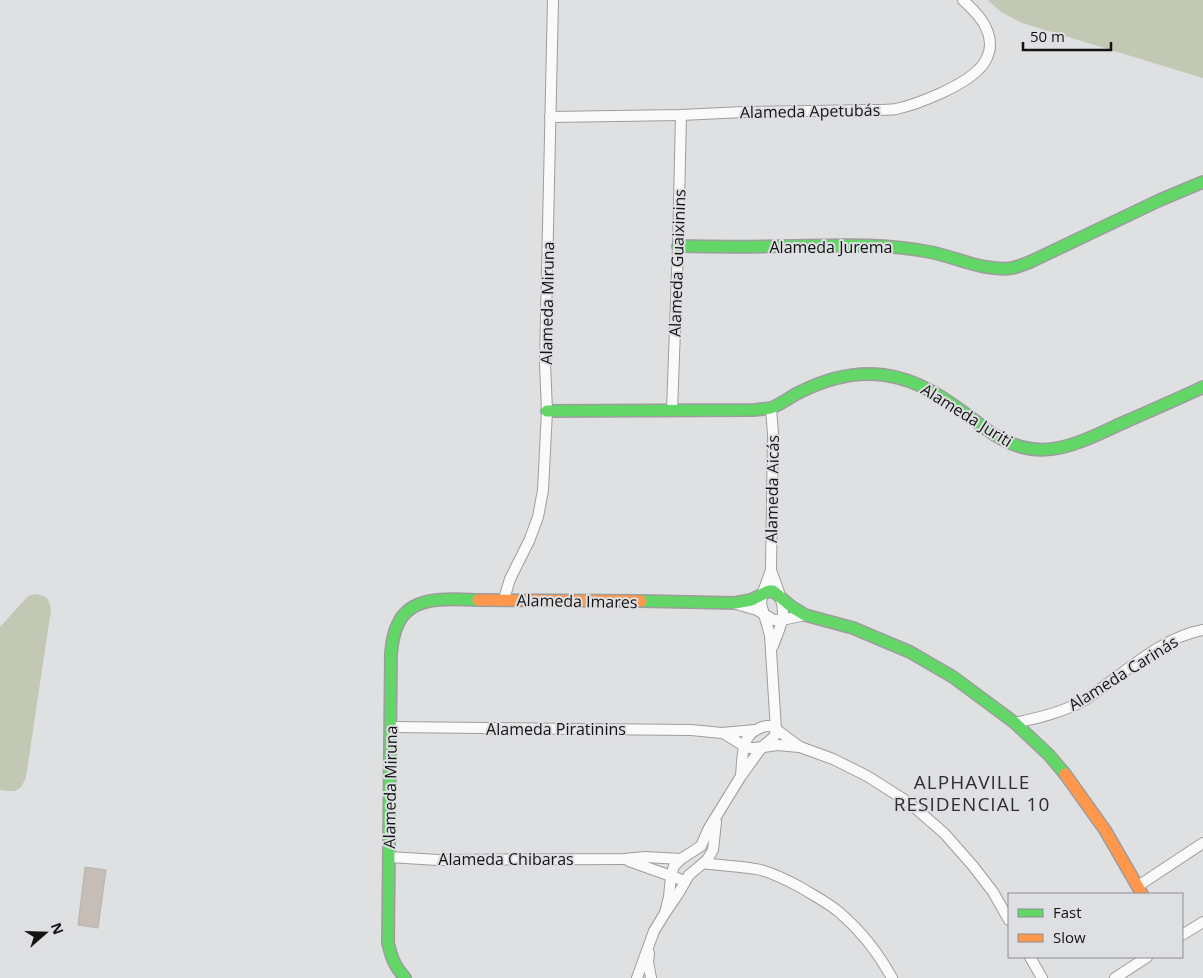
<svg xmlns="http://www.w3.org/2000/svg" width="1203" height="978" font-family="'Open Sans',sans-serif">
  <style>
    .green { fill: #c2c8b3 }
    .building { fill: #c5bdb6; stroke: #b5b5b4 }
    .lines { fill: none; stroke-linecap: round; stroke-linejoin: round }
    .street-casing { stroke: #9d9d9e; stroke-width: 12 }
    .fast-casing { stroke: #9d9d9e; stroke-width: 14 }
    .slow-casing { stroke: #9d9d9e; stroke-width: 14 }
    .street { stroke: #fafafa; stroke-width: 10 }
    .fast { stroke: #63d668; stroke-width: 11 }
    .slow { stroke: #ff974d; stroke-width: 11 }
    .labels { text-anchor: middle; stroke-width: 4; stroke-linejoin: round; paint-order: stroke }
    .street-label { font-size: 16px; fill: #131314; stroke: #dedfe2 }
    .quarter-label { font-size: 19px; letter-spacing: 1px; fill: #2d2e30; stroke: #dedfe2 }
  </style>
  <rect width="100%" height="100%" fill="#dfe0e1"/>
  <g class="green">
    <path d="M988,0H1203V78L1022,23L1001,12Z"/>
    <path d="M35,594C47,596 49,598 51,610L26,777C20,793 16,792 0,790V627L28,596Z"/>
  </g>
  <path class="building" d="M85,867L106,870L98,928L78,925Z"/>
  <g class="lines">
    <g class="street-casing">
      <g id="street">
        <path d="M550,117L681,115L744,112L873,110C881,110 889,110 896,109C919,104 963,86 979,69C985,64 990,53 990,45C990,26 976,12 963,0"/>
        <path d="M672,411L678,246L681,115"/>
        <path d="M771,570C775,583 783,598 783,612C783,623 777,635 773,646"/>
        <path d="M504,599L510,579L529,541L538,517L543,490L547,411L545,363L553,0"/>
        <path d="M736,604L757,610L774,620H782L805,615"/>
        <path d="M1015,723C1037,718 1060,713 1081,702C1089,698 1096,692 1103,687C1134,665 1165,637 1203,630"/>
        <path d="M390,727L691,730L722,733L755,730"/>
        <path d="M723,733L744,746L750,748H755L778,745L799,747"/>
        <path d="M741,775C743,759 740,737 758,729C763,726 768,725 773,727L800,747L833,759L867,776L908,802L944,833L973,866L993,892L1009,920"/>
        <path d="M389,857L438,860L624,859L645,857L681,859"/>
        <path d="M629,861L685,881"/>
        <path d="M703,863C723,866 742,866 761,870C775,874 787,880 800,887C813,895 827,902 839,912C860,930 879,954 892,978"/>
        <path d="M1138,886L1203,843"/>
        <path d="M665,913L669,897L671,876L674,866L681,859L701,846L709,828L741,776L762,747L774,737L776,730L770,635L761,604L762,595L771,570L773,434L771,408"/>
        <path d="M1182,935L1203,922"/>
        <path d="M649,953L648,962L651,978"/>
        <path d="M1030,957L1042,978"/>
        <path d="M637,978L654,931L665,913L678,894L689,875L707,860L713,850L716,822"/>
        <path d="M1115,978L1147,957"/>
      </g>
    </g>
    <g class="fast-casing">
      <g id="fast">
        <path d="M678,246C716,247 754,247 793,246C838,245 885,243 930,252C956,257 984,272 1012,268C1018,267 1024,264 1030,262L1160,200L1203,182"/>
        <path d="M547,411L755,410C760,409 765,409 770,408C779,406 791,396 800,392C826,379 855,371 884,375C924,380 955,406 986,429C1038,468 1076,444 1127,421C1152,410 1178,399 1203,387"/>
        <path d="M641,601L735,603L751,600L769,591H773L792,607L805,615L853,628L910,652L953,677L1015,723L1049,755L1065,774"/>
        <path d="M405,978C394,965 392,959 388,943L391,654C392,644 393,633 398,624C411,594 452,599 478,600"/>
      </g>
    </g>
    <g class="slow-casing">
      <g id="slow">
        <path d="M478,600L641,601"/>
        <path d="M1065,774L1105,830L1142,894"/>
      </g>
    </g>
    <use href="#street" class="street"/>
    <use href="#fast" class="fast"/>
    <use href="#slow" class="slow"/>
  </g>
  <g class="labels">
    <g class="street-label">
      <text transform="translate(810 111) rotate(-1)" y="6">Alameda Apetubás</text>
      <text x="831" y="253">Alameda Jurema</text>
      <text transform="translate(677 263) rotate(-88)" y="6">Alameda Guaixinins</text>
      <text transform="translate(547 303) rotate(-89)" y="6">Alameda Miruna</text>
      <text transform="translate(967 415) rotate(32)" y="6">Alameda Juriti</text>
      <text transform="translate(772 489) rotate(-89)" y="6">Alameda Aicás</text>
      <text transform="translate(577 601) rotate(1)" y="6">Alameda Imares</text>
      <text transform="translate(1123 673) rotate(-32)" y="6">Alameda Carinás</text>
      <text x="556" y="735">Alameda Piratinins</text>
      <text transform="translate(390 787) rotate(-89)" y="6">Alameda Miruna</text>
      <text x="506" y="865">Alameda Chibaras</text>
    </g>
    <g class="quarter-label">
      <text x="972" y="789">ALPHAVILLE<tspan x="972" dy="22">RESIDENCIAL 10</tspan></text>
    </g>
  </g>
  <rect x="1008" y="893" width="175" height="65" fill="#dedfe2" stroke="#8d8d90"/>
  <rect x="1018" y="909" width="25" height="8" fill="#63d668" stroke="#8d8d90"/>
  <text x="1053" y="918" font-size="15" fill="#131314">Fast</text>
  <rect x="1018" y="934" width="25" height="8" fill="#ff974d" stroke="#8d8d90"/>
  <text x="1053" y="943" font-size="15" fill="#131314">Slow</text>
  <g transform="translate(45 933) rotate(70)" stroke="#dedfe2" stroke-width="4" paint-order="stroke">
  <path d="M0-4L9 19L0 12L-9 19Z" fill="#131314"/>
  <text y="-8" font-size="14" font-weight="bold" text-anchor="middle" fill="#131314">N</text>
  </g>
  <path d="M1023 42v8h88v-8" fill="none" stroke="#131314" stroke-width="2.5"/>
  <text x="1030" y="42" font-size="15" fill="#131314" stroke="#dedfe2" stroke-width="4" paint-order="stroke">50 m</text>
</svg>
